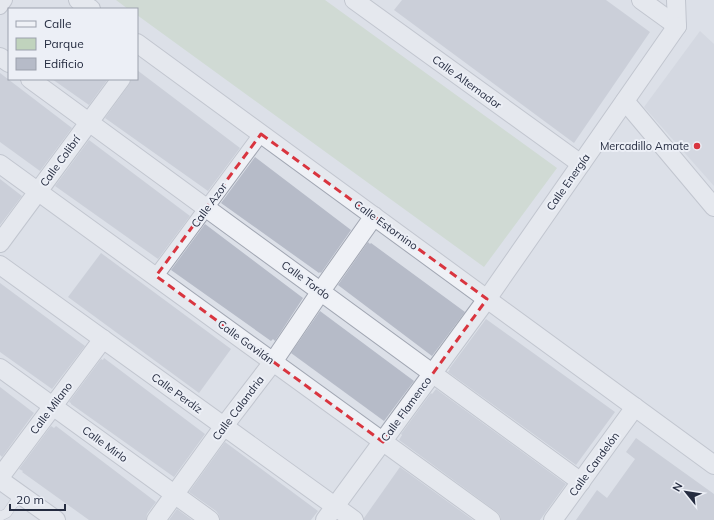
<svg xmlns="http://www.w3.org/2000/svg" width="714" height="520" font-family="Mulish,sans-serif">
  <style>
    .built { fill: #cacfda }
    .green { fill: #c0d3bd }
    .building { fill: #b6bbc8 }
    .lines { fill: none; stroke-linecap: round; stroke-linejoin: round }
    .service-casing { stroke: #a1a6b2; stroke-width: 10 }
    .pedestrian-casing { stroke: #a1a6b2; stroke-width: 16 }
    .minor-casing { stroke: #a1a6b2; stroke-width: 20 }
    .service { stroke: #eff1f6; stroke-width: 9 }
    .pedestrian { stroke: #eff1f6; stroke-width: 14 }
    .minor { stroke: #eff1f6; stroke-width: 18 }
    .marked { fill: none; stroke: #d9353f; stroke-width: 3; stroke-dasharray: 8 5; stroke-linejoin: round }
    .poi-dot { fill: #d9353f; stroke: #eceff6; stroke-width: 1.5 }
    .labels { text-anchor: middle; stroke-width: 4; stroke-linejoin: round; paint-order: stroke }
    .street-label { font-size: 11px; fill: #252c40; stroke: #eceff6 }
    .poi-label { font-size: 11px; fill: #252c40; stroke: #eceff6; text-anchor: end }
  </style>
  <rect width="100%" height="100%" fill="#dce0e8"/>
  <path class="built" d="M700,31L714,44V186L644,107Z"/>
  <path class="green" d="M116,0H325L557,168L484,267L137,15V9H128Z"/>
  <g class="building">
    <path d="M402,0H606L650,32L574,143L394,10Z"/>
    <path d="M137,70L240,148L208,191L105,118L129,85L131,79H137Z"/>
    <path d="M0,73L72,128L40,171L0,142Z"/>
    <path d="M52,79H108L89,105Z"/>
    <path d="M89,140L190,216L158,259L55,186Z"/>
    <path d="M255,157L351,230L321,273L320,272L319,273L221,203Z"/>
    <path d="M0,179L22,196L0,225Z"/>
    <path d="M205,224L303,298L275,341L273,339L271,341L171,270Z"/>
    <path d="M368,242L370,244L371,243L465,312L432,356L338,285Z"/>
    <path d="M101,253L231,349L199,393L68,297Z"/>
    <path d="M0,283L85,346L52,389L0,352Z"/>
    <path d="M320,311L414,381L384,421L291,353Z"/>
    <path d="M486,319L615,412L576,465L448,372L450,369H449Z"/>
    <path d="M104,358L205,434L174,477L71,404V403L69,402L101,359L103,360Z"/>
    <path d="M0,387L34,413L2,457L0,455Z"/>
    <path d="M436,389L566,484L540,520H501L500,515L497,512L399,440L402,435L401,434L431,393L432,394Z"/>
    <path d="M51,426L54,428L56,426L156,502L147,514L146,520H89L22,472L23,471L19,469Z"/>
    <path d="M636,438L714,494V520H576L597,490L607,498L635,459L626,452Z"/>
    <path d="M225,442L318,511L311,520H220L219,515L216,511L189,492Z"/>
    <path d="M400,467L473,520H364V518Z"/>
    <path d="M177,509L192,520H169Z"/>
  </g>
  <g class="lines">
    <g class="service-casing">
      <path id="service" d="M0,515L1,516L7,513L20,494"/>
    </g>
    <g class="pedestrian-casing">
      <g id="pedestrian">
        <path d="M0,7L5,0"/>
        <path d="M156,276L261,134"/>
      </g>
    </g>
    <g class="minor-casing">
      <g id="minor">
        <path d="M78,0L91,9"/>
        <path d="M354,0L581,164"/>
        <path d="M641,0L677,26"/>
        <path d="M676,0L677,26"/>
        <path d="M137,43L714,465"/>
        <path d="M0,57L9,63"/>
        <path d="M30,79L581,482"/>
        <path d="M625,101L714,207"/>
        <path d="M0,164L491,520"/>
        <path d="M0,243L121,79"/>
        <path d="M0,265L354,520"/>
        <path d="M0,368L210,520"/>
        <path d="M0,477L103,339"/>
        <path d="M0,480L56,520"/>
        <path d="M156,520L224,426L273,362L321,291L374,216"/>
        <path d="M325,520L487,299L677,26"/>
        <path d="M553,520L635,407"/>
      </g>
    </g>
    <use href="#service" class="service"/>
    <use href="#pedestrian" class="pedestrian"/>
    <use href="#minor" class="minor"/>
  </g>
  <path d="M0 0H714V520H0ZM261,134L487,299L383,442L156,276Z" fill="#dce0e8" fill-opacity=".55" fill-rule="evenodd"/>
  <path class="marked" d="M261,134L487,299L383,442L156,276Z"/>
  <circle class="poi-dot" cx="697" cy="146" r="4"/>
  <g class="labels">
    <g class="street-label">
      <text transform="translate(467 82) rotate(36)" y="4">Calle Alternador</text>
      <text transform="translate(60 161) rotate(-54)" y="4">Calle Colibrí</text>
      <text transform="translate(568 182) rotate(-55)" y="4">Calle Energía</text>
      <text transform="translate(209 205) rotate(-54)" y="4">Calle Azor</text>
      <text transform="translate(386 225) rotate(36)" y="4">Calle Estornino</text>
      <text transform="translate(306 280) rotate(36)" y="4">Calle Tordo</text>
      <text transform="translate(246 342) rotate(36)" y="4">Calle Gavilán</text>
      <text transform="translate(177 393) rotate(36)" y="4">Calle Perdíz</text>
      <text transform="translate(51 408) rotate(-53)" y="4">Calle Milano</text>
      <text transform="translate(238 408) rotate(-53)" y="4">Calle Calandria</text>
      <text transform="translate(406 409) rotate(-54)" y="4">Calle Flamenco</text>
      <text transform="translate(105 444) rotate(36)" y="4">Calle Mirlo</text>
      <text transform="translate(594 464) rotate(-54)" y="4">Calle Candelón</text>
    </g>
    <g class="poi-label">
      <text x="689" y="150">Mercadillo Amate</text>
    </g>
  </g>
  <rect x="8" y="8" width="130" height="72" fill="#eceff6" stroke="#9ca1ad"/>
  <rect x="16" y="21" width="20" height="6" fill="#eff1f6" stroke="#9ca1ad"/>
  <text x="44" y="28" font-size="12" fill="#252c40">Calle</text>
  <rect x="16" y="38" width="20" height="12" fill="#c0d3bd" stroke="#9ca1ad"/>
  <text x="44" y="48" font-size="12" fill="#252c40">Parque</text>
  <rect x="16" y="58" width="20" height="12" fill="#b6bbc8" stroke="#9ca1ad"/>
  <text x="44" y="68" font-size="12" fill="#252c40">Edificio</text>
  <g transform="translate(686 492) rotate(300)" stroke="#eceff6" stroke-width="3" paint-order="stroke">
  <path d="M0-3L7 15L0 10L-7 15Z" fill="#252c40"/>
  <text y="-6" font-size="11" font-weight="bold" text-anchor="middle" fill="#252c40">N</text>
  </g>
  <path d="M10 504v6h55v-6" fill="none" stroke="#252c40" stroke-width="2"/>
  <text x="16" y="504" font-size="12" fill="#252c40" stroke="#eceff6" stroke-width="3" paint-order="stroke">20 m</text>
</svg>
